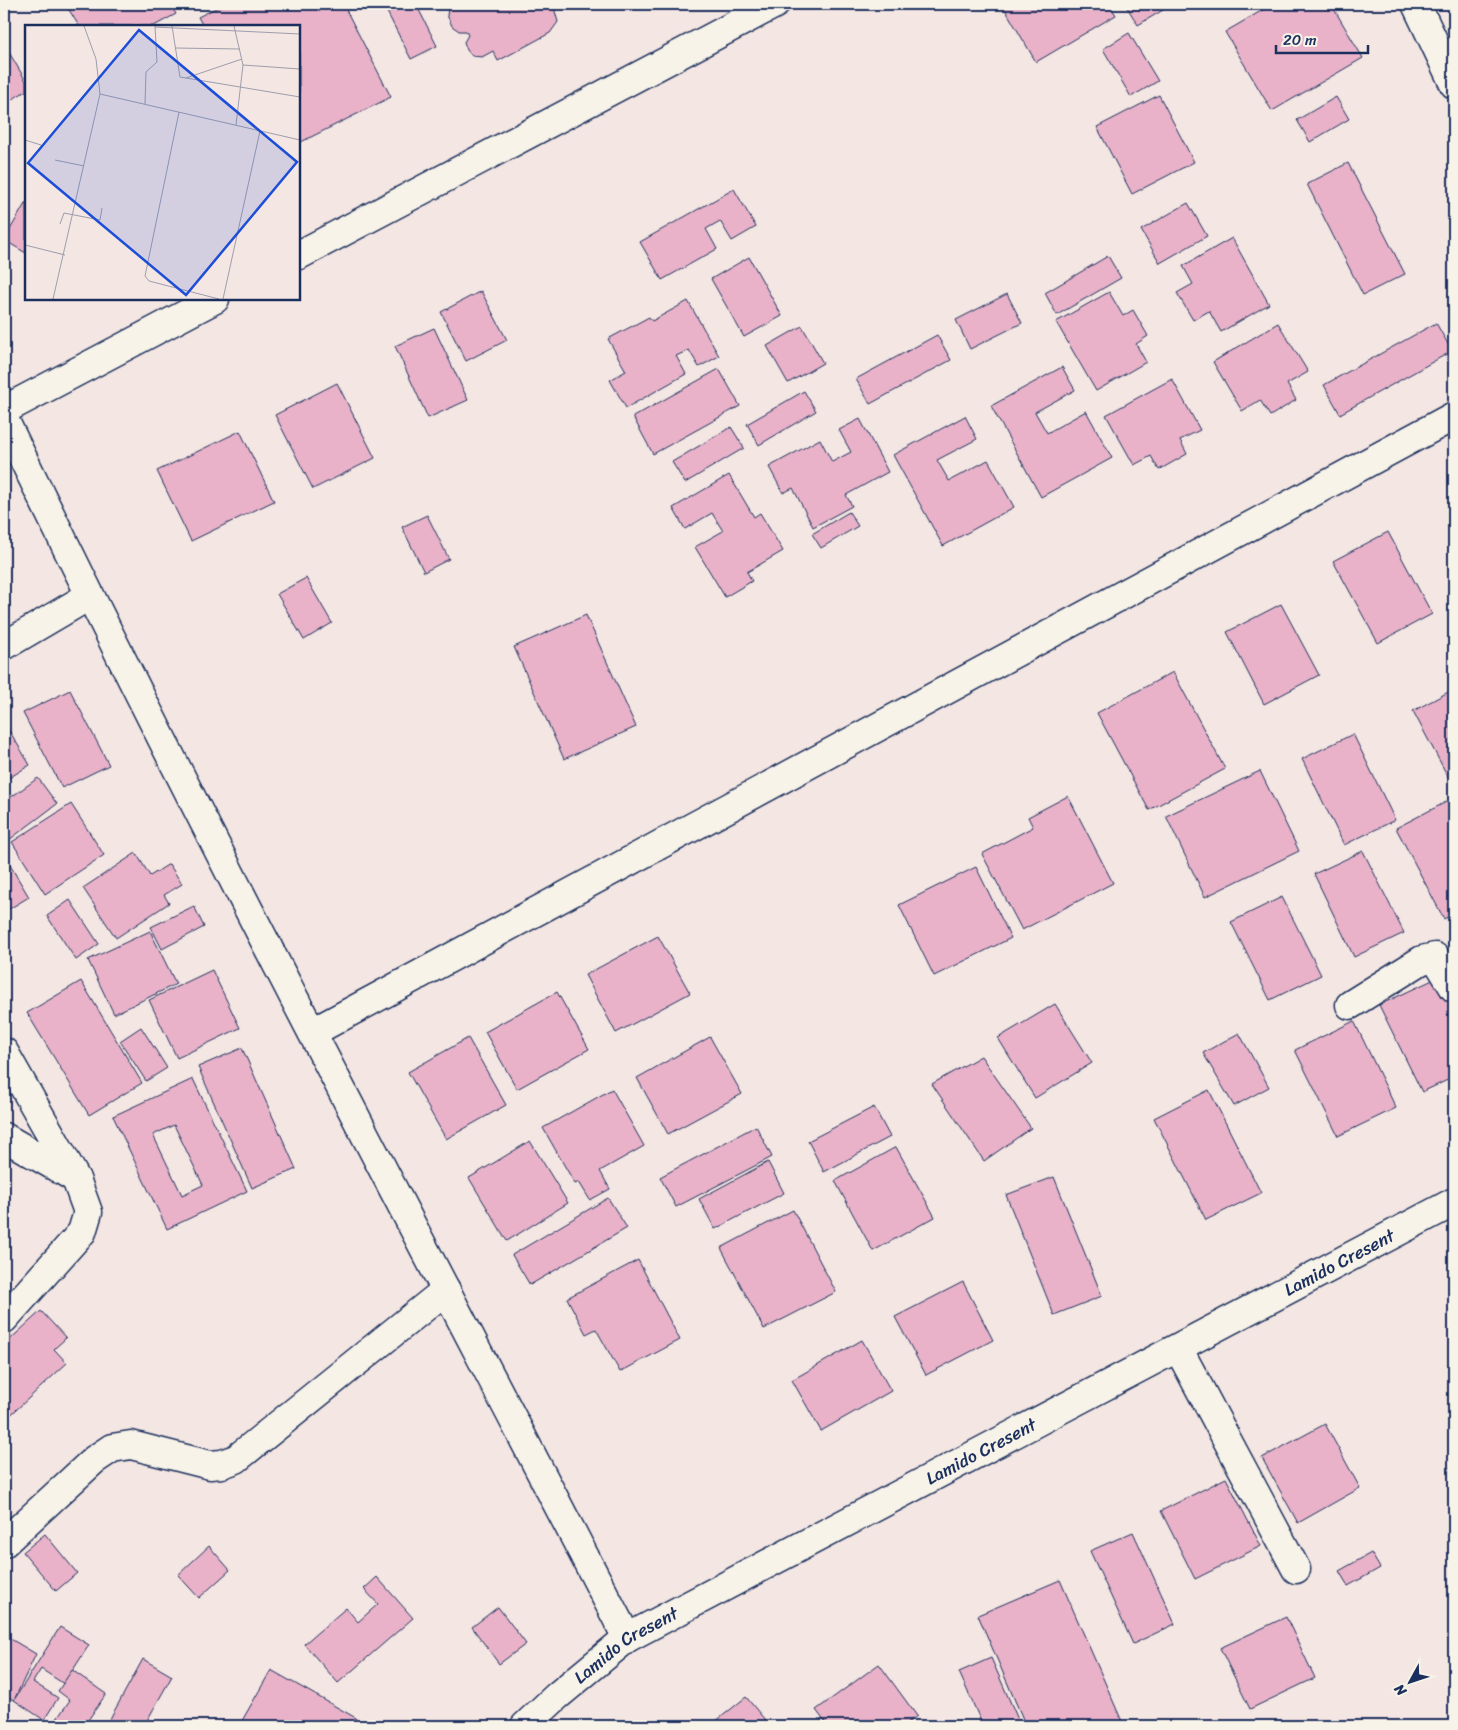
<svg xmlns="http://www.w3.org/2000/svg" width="1458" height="1730" font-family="Sriracha,sans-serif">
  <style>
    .building { fill: #e9b2c8; stroke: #1b2f5e; fill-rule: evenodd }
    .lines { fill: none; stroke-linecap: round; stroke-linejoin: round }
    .minor-casing { stroke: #1b2f5e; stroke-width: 31 }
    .minor { stroke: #f7f3e8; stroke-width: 28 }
    .labels { text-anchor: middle; stroke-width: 5; stroke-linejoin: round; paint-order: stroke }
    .street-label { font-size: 18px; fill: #1b2f5e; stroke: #f7f3e8 }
    .inset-road { fill: none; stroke: #9d9dad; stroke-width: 1 }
    .view { fill: #1d4ed8; fill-opacity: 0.15; stroke: #1d4ed8; stroke-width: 2.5 }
    .inset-edge { fill: none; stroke: #1b2f5e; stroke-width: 2.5 }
  </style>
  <rect width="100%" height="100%" fill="#f4e6e2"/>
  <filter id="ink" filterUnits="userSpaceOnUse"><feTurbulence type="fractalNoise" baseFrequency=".02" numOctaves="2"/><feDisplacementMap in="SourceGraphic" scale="10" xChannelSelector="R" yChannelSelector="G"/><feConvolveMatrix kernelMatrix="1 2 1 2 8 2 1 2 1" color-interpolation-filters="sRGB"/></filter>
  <g filter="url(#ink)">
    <g class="building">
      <path d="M68,4H170L176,14L154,26H79L66,5Z"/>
      <path d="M224,4H287L288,6L292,4H343L391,97L299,143V26H203L198,17Z"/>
      <path d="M383,4H416L437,46L411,59Z"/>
      <path d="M452,4H553L558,22L550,33L498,61L493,51L482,57L472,56L467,50L464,42L468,35L466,31H459L452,26L447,15L448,9Z"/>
      <path d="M1002,4H1109L1116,15L1036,62Z"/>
      <path d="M1125,4H1173L1138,25Z"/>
      <path d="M1273,4H1331L1363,58L1272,111L1225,32Z"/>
      <path d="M1129,33L1158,81L1131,97L1103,49Z"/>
      <path d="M4,44L26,81V91L4,104Z"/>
      <path d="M1159,95L1194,162L1132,194L1097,127Z"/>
      <path d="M1336,97L1349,119L1310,142L1297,120Z"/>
      <path d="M1348,163L1405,274L1363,295L1307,184Z"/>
      <path d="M734,189L756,227L732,241L720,221L706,229L717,249L662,280L640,242Z"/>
      <path d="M26,202V253L4,240Z"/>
      <path d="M1188,203L1207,236L1160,263L1141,230Z"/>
      <path d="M1232,238L1269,304L1221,332L1209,311L1193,320L1177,293L1193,284L1183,266Z"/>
      <path d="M1108,256L1121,278L1057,315L1045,293Z"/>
      <path d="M749,257L782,316L744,337L711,279Z"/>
      <path d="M481,291L507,340L466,361L441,312Z"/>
      <path d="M1109,292L1123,316L1133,310L1148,336L1136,344L1146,362L1096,391L1056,322Z"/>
      <path d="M1007,294L1022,323L970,349L956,320Z"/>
      <path d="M688,301L719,356L699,367L689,350L676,356L686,374L626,408L610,380L626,371L608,339L649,317L652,321Z"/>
      <path d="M1278,323L1308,372L1287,384L1296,400L1270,416L1260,400L1242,411L1213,362Z"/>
      <path d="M1436,323L1452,351L1340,414L1324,385Z"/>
      <path d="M802,326L823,363L788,383L767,346Z"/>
      <path d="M434,328L468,400L428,418L395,346Z"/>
      <path d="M937,335L951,360L870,404L856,379Z"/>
      <path d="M1062,367L1075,390L1035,412L1047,433L1086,411L1112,458L1041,497L991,406Z"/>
      <path d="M719,369L740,406L653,454L633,417Z"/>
      <path d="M1172,379L1200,430L1180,440L1187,454L1159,470L1151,456L1134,465L1106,415Z"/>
      <path d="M337,383L375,458L313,489L275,415Z"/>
      <path d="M804,391L816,411L759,445L747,424Z"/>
      <path d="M965,416L977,439L937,460L949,481L988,460L1014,507L943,546L893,455Z"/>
      <path d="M860,419L888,472L846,495L852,506L813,527L793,488L783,493L769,467L820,439L832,462L851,452L839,430Z"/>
      <path d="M731,427L744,448L685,483L672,462Z"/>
      <path d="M240,431L274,501L191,541L157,471Z"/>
      <path d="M729,475L754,517L760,513L783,551L747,572L752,581L725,597L695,547L723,531L712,513L685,529L673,508Z"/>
      <path d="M849,512L858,526L821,548L812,534Z"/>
      <path d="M427,515L449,559L424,572L402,527Z"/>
      <path d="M1388,532L1432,614L1378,643L1333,561Z"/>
      <path d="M306,578L332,623L304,640L277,594Z"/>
      <path d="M1281,604L1319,675L1264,704L1227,632Z"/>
      <path d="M586,615L636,727L564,759L514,647Z"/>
      <path d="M1173,672L1225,769L1149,810L1097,713Z"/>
      <path d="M1454,689V788L1413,711Z"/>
      <path d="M70,690L109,765L62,788L23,713Z"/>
      <path d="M4,722L30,765L4,781Z"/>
      <path d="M1353,734L1395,820L1344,845L1302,759Z"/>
      <path d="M1260,771L1299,851L1205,897L1166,816Z"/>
      <path d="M38,778L57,804L9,840L4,833V802Z"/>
      <path d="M1068,796L1113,883L1022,930L982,854L1033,827L1028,817Z"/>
      <path d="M1448,801L1454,813V913L1444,919L1396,828Z"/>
      <path d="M71,804L104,855L45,894L12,842Z"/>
      <path d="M1363,851L1404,933L1354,957L1314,874Z"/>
      <path d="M136,853L150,876L169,864L182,884L164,895L169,903L116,938L83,888Z"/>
      <path d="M4,855L29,897L4,912Z"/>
      <path d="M976,867L1011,938L934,976L899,905Z"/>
      <path d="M1282,897L1321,975L1270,1000L1231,922Z"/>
      <path d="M70,900L99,944L76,960L47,916Z"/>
      <path d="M194,906L204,927L162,949L151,927Z"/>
      <path d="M150,931L176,984L114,1014L88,960Z"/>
      <path d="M658,936L690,993L616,1033L585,975Z"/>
      <path d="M212,970L240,1028L177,1058L149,1000Z"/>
      <path d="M1437,978L1454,1013V1077L1422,1092L1379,1005Z"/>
      <path d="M81,981L142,1083L89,1115L27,1013Z"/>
      <path d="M557,992L589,1049L517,1089L485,1032Z"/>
      <path d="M1055,1004L1092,1063L1035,1098L998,1038Z"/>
      <path d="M1354,1021L1396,1108L1338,1136L1295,1050Z"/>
      <path d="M141,1027L167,1068L146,1081L120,1041Z"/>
      <path d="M1239,1033L1269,1087L1234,1106L1203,1053Z"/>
      <path d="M710,1037L742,1094L668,1134L637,1078Z"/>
      <path d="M468,1038L506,1105L446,1139L408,1072Z"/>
      <path d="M242,1048L296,1169L252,1188L198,1067Z"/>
      <path d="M981,1056L1031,1128L984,1161L932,1084Z"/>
      <path d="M193,1079L247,1191L167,1229L113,1116ZM174,1125L203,1185L182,1195L153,1135Z"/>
      <path d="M612,1089L644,1146L600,1171L610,1189L590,1200L579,1182L575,1184L543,1128Z"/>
      <path d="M1209,1090L1261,1193L1206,1220L1154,1118Z"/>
      <path d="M874,1107L890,1137L824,1172L808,1141Z"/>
      <path d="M756,1126L772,1157L676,1207L660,1177Z"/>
      <path d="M530,1141L568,1203L507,1241L469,1178Z"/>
      <path d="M896,1147L935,1217L873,1251L835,1181Z"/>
      <path d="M768,1162L784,1193L715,1229L699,1199Z"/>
      <path d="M1054,1177L1102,1296L1054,1315L1006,1195Z"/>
      <path d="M608,1198L627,1228L530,1285L512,1255Z"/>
      <path d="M793,1210L836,1292L764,1329L721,1248Z"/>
      <path d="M638,1260L680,1340L620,1372L596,1329L586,1334L567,1298Z"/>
      <path d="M963,1282L993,1340L926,1375L895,1317Z"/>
      <path d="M41,1311L66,1338L54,1349L67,1363L4,1421V1345Z"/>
      <path d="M862,1340L891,1391L821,1431L792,1380Z"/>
      <path d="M1325,1424L1360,1488L1298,1523L1262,1458Z"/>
      <path d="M1226,1478L1261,1546L1195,1579L1161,1511Z"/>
      <path d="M1133,1532L1175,1624L1133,1644L1090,1551Z"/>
      <path d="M45,1534L77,1573L56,1591L23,1552Z"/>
      <path d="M209,1546L230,1570L199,1598L178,1575Z"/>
      <path d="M1371,1553L1380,1568L1348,1586L1339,1571Z"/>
      <path d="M377,1577L413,1618L338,1683L304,1644L346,1608L358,1622L378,1604L364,1589Z"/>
      <path d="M1060,1580L1124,1726H1026L978,1615Z"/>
      <path d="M498,1607L526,1644L499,1664L472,1627Z"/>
      <path d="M1286,1617L1315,1678L1250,1709L1220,1648Z"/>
      <path d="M60,1627L89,1645L64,1684L41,1669L33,1682L58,1698L44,1720L14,1700Z"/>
      <path d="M4,1635L36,1654L14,1700L4,1695Z"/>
      <path d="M991,1658L1020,1724L1015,1726H983L959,1672Z"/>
      <path d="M143,1659L172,1676L144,1726H106Z"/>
      <path d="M879,1664L917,1716L903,1726H828L816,1710Z"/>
      <path d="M72,1670L106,1694L84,1726H59L54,1723L70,1700L58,1691Z"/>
      <path d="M271,1670L356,1718L351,1726H239Z"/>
      <path d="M746,1697L770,1726H710Z"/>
    </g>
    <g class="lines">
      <g class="minor-casing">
        <g id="minor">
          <path d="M1416,4L1454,84"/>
          <path d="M299,255L775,4"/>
          <path d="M4,410L215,299"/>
          <path d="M4,419C202,830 417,1233 627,1638"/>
          <path d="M4,646L89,596"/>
          <path d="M1350,1005L1422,960L1435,957L1454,988"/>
          <path d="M313,1032L1454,416"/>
          <path d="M4,1052L76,1179L88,1212L82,1232L4,1319"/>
          <path d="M4,1137L75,1178"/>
          <path d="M1178,1348L1296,1569"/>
          <path d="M4,1543L94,1460L112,1448L131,1445L210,1465L222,1464L236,1459L446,1290"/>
          <path id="s1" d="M525,1726L557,1696L627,1638L1454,1202"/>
        </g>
      </g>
      <use href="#minor" class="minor"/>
    </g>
  </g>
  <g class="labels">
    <g class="street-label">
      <text dy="6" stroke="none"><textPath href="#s1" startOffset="940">Lamido Cresent</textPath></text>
      <text dy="6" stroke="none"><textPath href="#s1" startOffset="535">Lamido Cresent</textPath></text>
      <text dy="6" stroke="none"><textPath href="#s1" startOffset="130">Lamido Cresent</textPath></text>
    </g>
  </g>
  <g transform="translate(25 25)">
    <rect width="275" height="275" fill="#f4e6e2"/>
    <path class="inset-road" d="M147,1L155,52L275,72M209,1L218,40L211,100M130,2L275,9M150,23L215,24M218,40L275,44M161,53L217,34M75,69L275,115M120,79L121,47L132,37L130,1M154,87L120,251L124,256L194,274M0,115L16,120M30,135L59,141M35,199L39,188L75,195L77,183M0,220L40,230M28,274L75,69L71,34L59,1M198,274L235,106"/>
    <path class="view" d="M114,5L272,137L161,270L3,138Z"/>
    <rect width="275" height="275" class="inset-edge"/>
  </g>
  <rect width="1458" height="1730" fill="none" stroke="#f7f3e8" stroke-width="20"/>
  <rect x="10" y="10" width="1438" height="1710" fill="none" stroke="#1b2f5e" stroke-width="2" filter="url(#ink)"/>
  <g transform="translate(1410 1682) rotate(230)" stroke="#f7f3e8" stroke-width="4" paint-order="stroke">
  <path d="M0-4L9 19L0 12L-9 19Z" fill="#1b2f5e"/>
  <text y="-8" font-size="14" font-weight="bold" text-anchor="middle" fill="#1b2f5e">N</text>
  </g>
  <path d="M1276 45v8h92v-8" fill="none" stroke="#1b2f5e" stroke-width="2.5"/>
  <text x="1283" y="45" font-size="15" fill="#1b2f5e" stroke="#f7f3e8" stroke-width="4" paint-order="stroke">20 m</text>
</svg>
